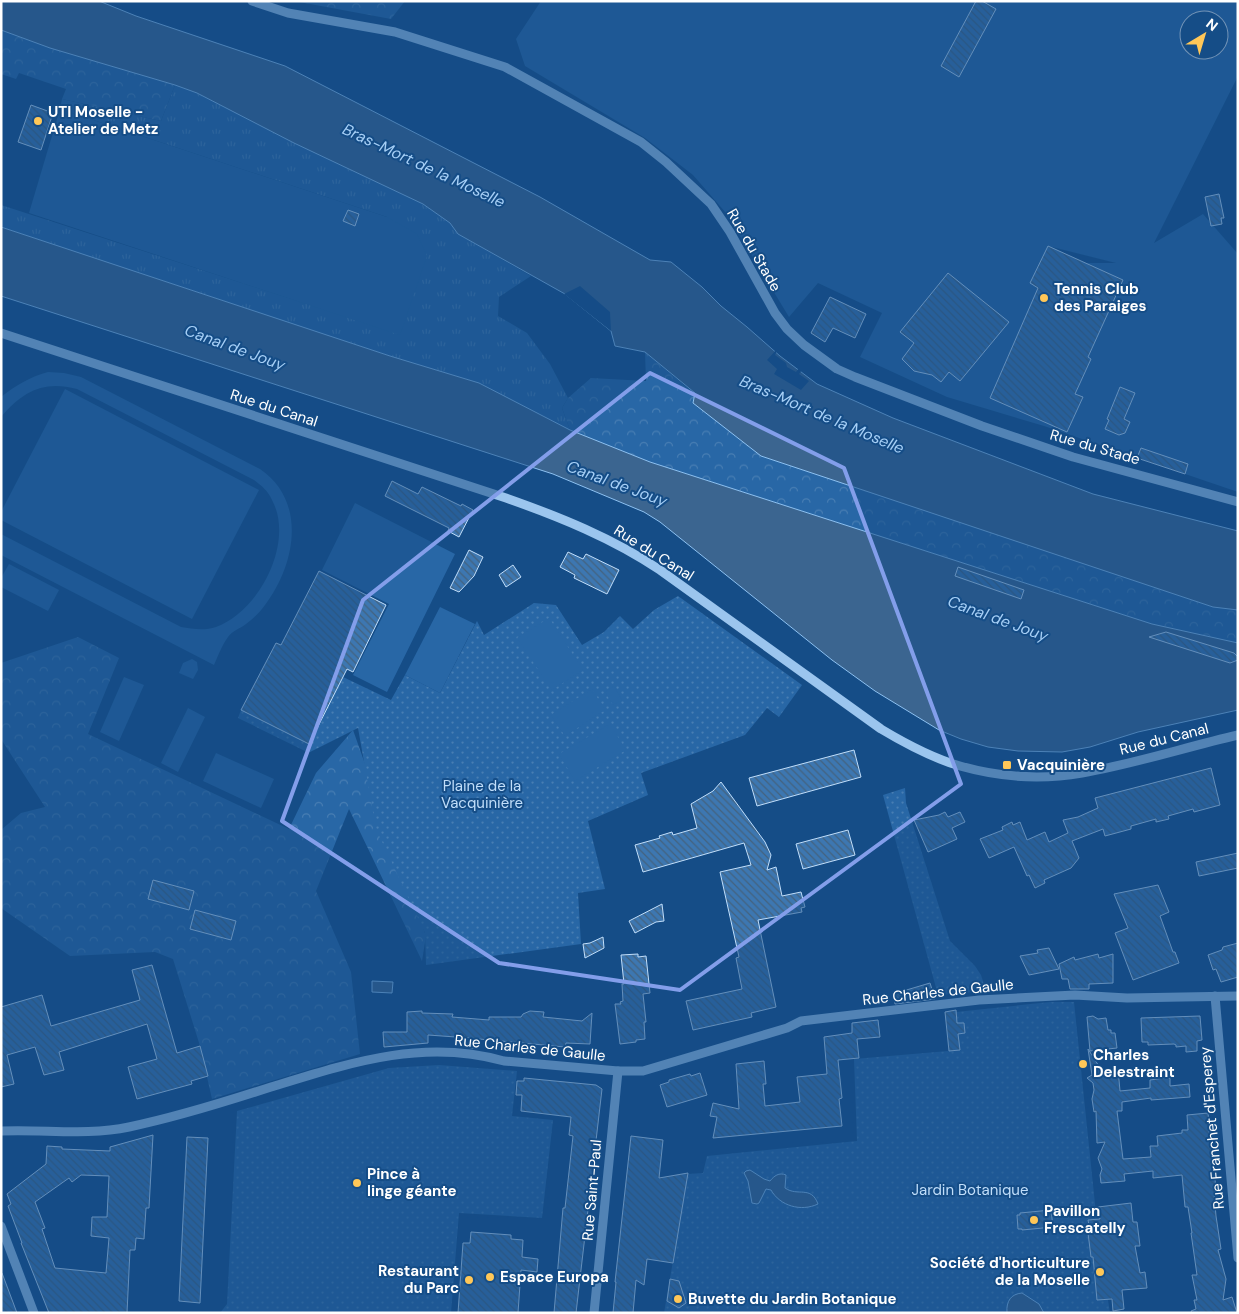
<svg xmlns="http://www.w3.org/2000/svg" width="1239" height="1314" font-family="'DM Sans',sans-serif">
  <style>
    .grass { fill: url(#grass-tufts) }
    .forest { fill: url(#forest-crowns) }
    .park { fill: url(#park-dots) }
    .garden { fill: #2867a6; fill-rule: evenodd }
    .water { fill: #3b6590; stroke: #8dc1f1 }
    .pier { fill: #154d87 }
    .building { fill: url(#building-back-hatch); stroke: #c1defa; fill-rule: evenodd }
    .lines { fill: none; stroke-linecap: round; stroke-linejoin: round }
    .minor { stroke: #9bc5ee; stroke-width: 9 }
    .marked { fill: none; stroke: #839eea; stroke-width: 4; stroke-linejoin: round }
    .poi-dot { fill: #ffc758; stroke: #154d87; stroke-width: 2 }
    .labels { text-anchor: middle; stroke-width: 4; stroke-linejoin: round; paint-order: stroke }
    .poi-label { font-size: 15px; font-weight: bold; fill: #fff; stroke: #154d87; text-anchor: start }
    .street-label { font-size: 15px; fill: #fff; stroke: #154d87 }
    .park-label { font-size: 15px; fill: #c1defa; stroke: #154d87 }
    .water-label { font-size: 16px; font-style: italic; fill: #a6cff6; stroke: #154d87 }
  </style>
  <defs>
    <pattern id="grass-tufts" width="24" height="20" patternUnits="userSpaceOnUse" patternTransform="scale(1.25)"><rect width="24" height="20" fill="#2867a6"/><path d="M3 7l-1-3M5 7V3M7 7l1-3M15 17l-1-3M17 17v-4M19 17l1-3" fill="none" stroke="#487eb3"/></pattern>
    <pattern id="forest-crowns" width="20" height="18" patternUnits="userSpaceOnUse" patternTransform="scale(1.25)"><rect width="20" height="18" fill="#2867a6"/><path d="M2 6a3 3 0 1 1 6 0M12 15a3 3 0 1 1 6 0" fill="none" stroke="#487eb3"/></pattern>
    <pattern id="park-dots" width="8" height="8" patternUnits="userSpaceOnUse" patternTransform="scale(1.25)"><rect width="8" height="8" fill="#2867a6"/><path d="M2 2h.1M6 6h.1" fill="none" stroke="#487eb3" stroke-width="1.8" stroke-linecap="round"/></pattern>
    <pattern id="building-back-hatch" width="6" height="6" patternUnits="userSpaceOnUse" patternTransform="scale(1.25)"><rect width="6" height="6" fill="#3d77b1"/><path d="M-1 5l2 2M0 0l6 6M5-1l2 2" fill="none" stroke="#44627e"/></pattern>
  </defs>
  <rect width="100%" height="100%" fill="#154d87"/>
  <path class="grass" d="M175,85L197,93L294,143L423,204L450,223L458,234L531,276L499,297L498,316L527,333L550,364L568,398L562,408L570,430L479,383L390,356L1,227V205L400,334L387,217L60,109L62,99L161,121Z"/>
  <g class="forest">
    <path d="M294,1H405L391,19Z"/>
    <path d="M1,30L50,48L175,85L161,121L62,99L66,89L19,73L16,79L1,74Z"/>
    <path d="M645,352L695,394L1213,607L1238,610V643L1152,624L650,462L570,430L562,408L568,398L591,378L646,381Z"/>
    <path d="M78,637L119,658L88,734L289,829L316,773L353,730L426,936L422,961L349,809L316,891L351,972L360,1054L212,1099L200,1046L173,959L155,952L70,956L1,908V830L21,813L45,807L1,739V663Z"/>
  </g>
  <g class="park">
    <path d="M678,596L802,685L779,717L767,708L745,735L641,773L648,795L588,821L605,889L578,893L581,944L426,965L425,933L376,829L358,728L310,752L305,751L238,718L241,710L309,744L343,677L391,700L405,675L440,693L477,621L484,635L534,603L556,605L582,645L604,632L620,616L633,629L654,610Z"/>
    <path d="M905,788L906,803L950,941L975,966L981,975L986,991L938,995L883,795Z"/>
    <path d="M1050,1002H1074L1099,1242L1110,1313H664L688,1174L703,1173L707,1156L857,1141L854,1059L960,1050L956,1012Z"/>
    <path d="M439,1065L517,1071L512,1116L553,1120L542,1218L459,1213L451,1313H220L227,1304L237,1111L389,1068Z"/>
  </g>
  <g class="garden">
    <path d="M541,1H1238V76L1154,243L1203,214L1238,254V492L1044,426L947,397L860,357L882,313L818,283L789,317L726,213L693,175L645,138L525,66L516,39ZM1189,20H1219V50H1189ZM1052,247L1116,263H1083Z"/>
    <path d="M60,109L387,217L417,234L427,256L400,335L29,213Z"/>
    <path d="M48,372L64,373L81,377L260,469C307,501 296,564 265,605C260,612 253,619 246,624C241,628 232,631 228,637C222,645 218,656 214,665L1,555V534L181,627C192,629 205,631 216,627C259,612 295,542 272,500C268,491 262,486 254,480L77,389C44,380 23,391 1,417V397C16,385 30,377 48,372Z"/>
    <path d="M65,389L259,490L192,619L1,520V512Z"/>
    <path d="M355,503L455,554L387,692L353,675L389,604L322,570Z"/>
    <path d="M9,564L59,590L48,611L1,587V578Z"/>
    <path d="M440,607L475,624L440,693L405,675Z"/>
    <path d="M549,618L583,670L552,690L517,638Z"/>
    <path d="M192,659L197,662L198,670L193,679L179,673L183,663Z"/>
    <path d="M124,677L144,685L119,741L100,732Z"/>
    <path d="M614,686L622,700L613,705L605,692Z"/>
    <path d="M592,689L605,710L565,736L551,715Z"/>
    <path d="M188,708L205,717L178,772L161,763Z"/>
    <path d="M610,724L626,750L575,781L559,754Z"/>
    <path d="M216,753L274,779L261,808L203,781Z"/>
  </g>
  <g class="water">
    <path d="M1,1H99L136,16L285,66L540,197L650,260L671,262L702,287L721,306L747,327L780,356L817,384L893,418L1093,494L1238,531V610L1213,607L761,456L693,403L695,393L645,352L615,346L611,331L565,294L458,234L450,223L423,204L294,143L197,93L175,85L50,48L1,30Z"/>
    <path d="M1,227L390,356L479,383L570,430L650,462L1152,624L1238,643V710L1138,732L1090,747L1062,752L1018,751L988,747L961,739L939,730L875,691L832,660L660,522L644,512L553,474L1,296Z"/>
    <path d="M372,981L393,982L392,993L372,992Z"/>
    <path d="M750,1170L764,1179L770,1181C774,1176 779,1172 786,1175L785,1188C798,1197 811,1185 818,1204C801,1212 780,1206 771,1190L766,1189L759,1203L757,1204L752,1203L748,1181L744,1173L746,1171Z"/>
    <path d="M1022,1293L1039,1304L1044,1313H1007C1006,1301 1011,1294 1022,1293Z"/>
  </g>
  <g class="pier">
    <path d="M580,286L610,312L611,331L564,294Z"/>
    <path d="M776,350L777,351L775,355L786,363L787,367L796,372L799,368L802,370L799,374L809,381L801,390L774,374L777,369L767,360Z"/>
  </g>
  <g class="building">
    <path d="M976,1H982L996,9L959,77L941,66Z"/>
    <path d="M31,105L53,113L41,150L18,142Z"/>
    <path d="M1219,194L1224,218H1221L1222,224L1211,226L1205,197Z"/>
    <path d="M348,210L359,214L355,226L343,221Z"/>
    <path d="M1048,246L1123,280L1088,357L1091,359L1075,394L1083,397L1067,432L990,398L1038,288L1030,283Z"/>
    <path d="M948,273L1009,322L960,381L949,372L941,382L932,375L914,371L902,359L914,343L900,332Z"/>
    <path d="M830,297L866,314L855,338L833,328L825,342L811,333Z"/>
    <path d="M1120,387L1135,393L1124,419L1130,422L1125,433L1119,435L1105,429L1109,420L1107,419Z"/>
    <path d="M1141,448L1188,464L1185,474L1137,458Z"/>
    <path d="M392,481L418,494L422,487L461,506L462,504L473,510L459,537L448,531L449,528L385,496Z"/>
    <path d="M469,550L483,557L474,576L459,592L450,588Z"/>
    <path d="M568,552L583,559L586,554L619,570L607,594L574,578L575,575L560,567Z"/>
    <path d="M513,565L521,577L506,587L499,575Z"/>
    <path d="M958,567L1024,590L1021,599L955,576Z"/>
    <path d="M319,571L386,605L353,672L347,669L309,744L241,710L276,643L281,645Z"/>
    <path d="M1166,632L1234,653L1238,657V660L1230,663L1149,637Z"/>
    <path d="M854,750L861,777L757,806L749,778Z"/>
    <path d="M1211,768L1220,805L1194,812L1193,809L1168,816L1169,819L1156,822V819L1131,826V829L1105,836L1103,829L1072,841L1079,858L1071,868L1044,880L1045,883L1035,888L1029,875L1027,876L1014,847L989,858L980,839L1003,830L1002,827L1012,822L1013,825L1020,822L1027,840L1045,832L1049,842L1068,833L1063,820L1078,817L1098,808L1095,798Z"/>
    <path d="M721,782L765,842L771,855L767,870L776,867L782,896L801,892L805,907L801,908L802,912L758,920L776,1007L751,1013L752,1017L693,1030L686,1001L742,989L736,958L739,957L720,872L751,865L744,843L643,872L635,845L660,838L659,836L672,832L673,835L697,828L691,804L713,791Z"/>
    <path d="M945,812L948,817L960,812L965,822L952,828L957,839L928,852L914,820L939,815Z"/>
    <path d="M848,830L855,855L803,869L796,844Z"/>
    <path d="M1238,853V868L1199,876L1196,862Z"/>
    <path d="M153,880L194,891L189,910L148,899Z"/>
    <path d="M1158,885L1169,912L1160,916L1173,952H1175L1179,963L1133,980L1115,933L1128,928L1114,894Z"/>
    <path d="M662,904L664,921L656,922L635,933L629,921Z"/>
    <path d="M195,910L236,921L231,940L190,929Z"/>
    <path d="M603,937L604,948L585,958L583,944L590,943Z"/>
    <path d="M1238,943V977L1221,982L1216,969L1213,970L1208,955L1222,950L1223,947Z"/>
    <path d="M1049,948L1059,969L1029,975L1020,956L1038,953L1037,950Z"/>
    <path d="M638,954V957L646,956L650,993L643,994L646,1022H644L645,1039L636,1040V1042L620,1044L615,1004H621L620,1002L623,1001L622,984H624L621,955Z"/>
    <path d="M1098,954L1099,958L1113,954V983L1089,984V989H1070L1068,979H1062L1059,964L1074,957L1075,960Z"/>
    <path d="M152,965L177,1053L200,1046L208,1076L191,1081L192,1084L137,1099L128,1067L157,1059L147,1024L59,1052L64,1070L44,1075L35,1047L7,1055L14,1084L1,1087V1007L42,995L51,1026L140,1000L132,970Z"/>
    <path d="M930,983L935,999L895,1004L893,994Z"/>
    <path d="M956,1010L957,1023H964L965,1033L958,1034L960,1050L949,1051L945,1012Z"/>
    <path d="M422,1011V1013L453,1014L452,1017L489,1020V1017H521L523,1014L530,1011L544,1012L543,1017L582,1021L592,1013L590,1044L566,1043L565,1047L479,1039L475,1048H470V1038L428,1035V1043L384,1047L383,1032H407V1012Z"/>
    <path d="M1093,1016L1098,1019L1106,1018L1108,1030H1111V1033H1115L1117,1048L1090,1051L1087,1017Z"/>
    <path d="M1200,1016L1202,1040L1197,1041V1051L1186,1052V1046L1176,1047V1045L1174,1044L1148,1045V1042H1142L1141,1018Z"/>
    <path d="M878,1020L880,1037L857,1039L859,1058L838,1060L842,1098L839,1099L842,1126L713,1138L717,1117L710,1116L713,1103L739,1109L736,1064L764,1061L766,1084H763L765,1106L800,1102L797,1077L827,1074L824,1037L852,1033V1023Z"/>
    <path d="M1088,1049L1102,1071L1118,1069L1120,1091L1150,1088V1080L1164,1078H1170V1086L1189,1084L1190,1097L1151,1100V1098L1122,1102V1111H1117L1123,1159L1151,1157L1150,1146H1158L1157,1136L1182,1133V1130H1188L1187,1115L1208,1113L1209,1122L1214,1126L1209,1130L1216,1188L1214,1193L1216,1216L1221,1249L1218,1250L1226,1279L1223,1300L1232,1297L1237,1313H1192L1191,1311L1196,1309L1194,1300H1197L1192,1275H1197L1191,1233H1192L1188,1207H1185L1182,1175L1153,1178V1171L1124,1174L1125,1181L1101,1183L1100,1175L1102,1169L1098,1158L1105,1142L1097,1143L1096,1111L1094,1112L1092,1099L1094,1090L1093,1083L1087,1078L1092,1075Z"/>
    <path d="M700,1073L707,1095L667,1107L660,1085L669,1082V1080L690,1074L691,1076Z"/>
    <path d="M524,1078L596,1085L602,1089L576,1313H554L563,1208H565L573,1136L569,1135L571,1117L521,1111L522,1095H516L517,1081H524Z"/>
    <path d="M153,1135L149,1208H146L144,1239L136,1238L135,1250H130L127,1313H49L21,1243H22L8,1206L11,1204L7,1194L46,1164L47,1146L62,1147V1149L110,1151V1147ZM81,1175L109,1176L107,1217H92L91,1236L109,1238L106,1273L55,1268L42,1229L45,1228L35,1202L69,1178L72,1182Z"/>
    <path d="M631,1136L663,1140L659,1178L688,1173L673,1263L647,1259L644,1285L636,1280L633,1313H613L616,1282H615Z"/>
    <path d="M187,1137L208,1138L200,1303L179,1301Z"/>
    <path d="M1131,1203L1133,1222H1137L1140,1246H1135L1140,1273L1145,1272L1147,1288L1122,1290L1124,1309L1113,1311L1112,1299L1097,1300L1093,1257H1091L1087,1225H1089L1088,1220L1100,1219L1098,1207Z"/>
    <path d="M1051,1210L1053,1227L1022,1230V1229H1018L1017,1215H1020V1213Z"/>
    <path d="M471,1232L511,1235V1239L523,1240L522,1257L538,1259L537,1272L521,1270L518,1313H458L463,1243H470Z"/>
    <path d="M1,1273H2L17,1313H1Z"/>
    <path d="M670,1279L679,1281L686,1303L679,1308L667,1301Z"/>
  </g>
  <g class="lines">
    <g class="minor">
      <path d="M252,1L288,13L395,32L505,67L641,142L666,162L711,204L730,232L775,313L787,329L804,345L837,369L855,377L982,426L1073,457L1238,502"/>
      <path d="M1,333L506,498C560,517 612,538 660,570L881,729C906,744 932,758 960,766C999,777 1042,780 1082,773C1134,764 1186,747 1238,735"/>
      <path d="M1215,996L1238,1258"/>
      <path d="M1,1131C44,1129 87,1136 129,1127C177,1117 225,1102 271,1087C349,1063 423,1038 504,1061L618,1071H643L787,1028L801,1021L979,1000L1075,995L1127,998L1238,996"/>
      <path d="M1,1226L34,1313"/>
      <path d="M594,1313L618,1071"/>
    </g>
  </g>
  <path d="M0 0H1239V1314H0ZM650,373L844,468L961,784L680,990L499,963L282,821L363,600Z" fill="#154d87" fill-opacity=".55" fill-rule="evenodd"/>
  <path class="marked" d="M650,373L844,468L961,784L680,990L499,963L282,821L363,600Z"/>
  <g class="poi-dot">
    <circle cx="38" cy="121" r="5"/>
    <circle cx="1044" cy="298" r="5"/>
    <rect x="1002" y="760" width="10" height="10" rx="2.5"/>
    <circle cx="1083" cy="1064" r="5"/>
    <circle cx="357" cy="1183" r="5"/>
    <circle cx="1034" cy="1220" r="5"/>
    <circle cx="1100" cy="1272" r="5"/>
    <circle cx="490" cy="1277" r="5"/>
    <circle cx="469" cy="1280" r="5"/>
    <circle cx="678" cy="1299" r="5"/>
  </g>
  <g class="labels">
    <g class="poi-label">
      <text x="48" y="117">UTI Moselle -<tspan x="48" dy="17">Atelier de Metz</tspan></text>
      <text x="1054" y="294">Tennis Club<tspan x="1054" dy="17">des Paraiges</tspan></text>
      <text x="1017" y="770">Vacquinière</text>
      <text x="1093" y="1060">Charles<tspan x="1093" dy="17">Delestraint</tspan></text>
      <text x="367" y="1179">Pince à<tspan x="367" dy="17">linge géante</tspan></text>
      <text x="1044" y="1216">Pavillon<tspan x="1044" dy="17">Frescatelly</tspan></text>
      <text x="1090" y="1268" text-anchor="end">Société d'horticulture<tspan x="1090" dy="17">de la Moselle</tspan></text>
      <text x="459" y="1276" text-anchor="end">Restaurant<tspan x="459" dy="17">du Parc</tspan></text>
      <text x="500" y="1282">Espace Europa</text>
      <text x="688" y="1304">Buvette du Jardin Botanique</text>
    </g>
    <g class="street-label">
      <text transform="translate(754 250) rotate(60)" y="5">Rue du Stade</text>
      <text transform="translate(274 408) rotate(18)" y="5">Rue du Canal</text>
      <text transform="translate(1095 447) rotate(16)" y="5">Rue du Stade</text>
      <text transform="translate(654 553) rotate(32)" y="5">Rue du Canal</text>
      <text transform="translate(1164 739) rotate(-14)" y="5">Rue du Canal</text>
      <text transform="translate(938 992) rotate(-6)" y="5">Rue Charles de Gaulle</text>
      <text transform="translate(530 1048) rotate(6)" y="5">Rue Charles de Gaulle</text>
      <text transform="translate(1212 1128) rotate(-95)" y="5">Rue Franchet d'Esperey</text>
      <text transform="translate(592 1190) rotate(-85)" y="5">Rue Saint-Paul</text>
    </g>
    <g class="park-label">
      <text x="482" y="791">Plaine de la<tspan x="482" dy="17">Vacquinière</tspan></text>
      <text x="970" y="1195">Jardin Botanique</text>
    </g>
    <g class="water-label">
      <text transform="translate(424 165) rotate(25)" y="6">Bras-Mort de la Moselle</text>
      <text transform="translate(235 347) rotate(20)" y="6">Canal de Jouy</text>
      <text transform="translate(822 414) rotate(23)" y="6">Bras-Mort de la Moselle</text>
      <text transform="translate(617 483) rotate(20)" y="6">Canal de Jouy</text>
      <text transform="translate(998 618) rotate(20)" y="6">Canal de Jouy</text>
    </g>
  </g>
  <rect width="1239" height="1314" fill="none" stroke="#ffffff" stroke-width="5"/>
  <g transform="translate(1204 35) rotate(38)"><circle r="24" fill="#154d87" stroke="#7394b7"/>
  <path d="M0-4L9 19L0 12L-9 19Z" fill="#ffc758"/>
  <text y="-8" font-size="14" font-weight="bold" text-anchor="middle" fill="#ffffff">N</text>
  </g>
</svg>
